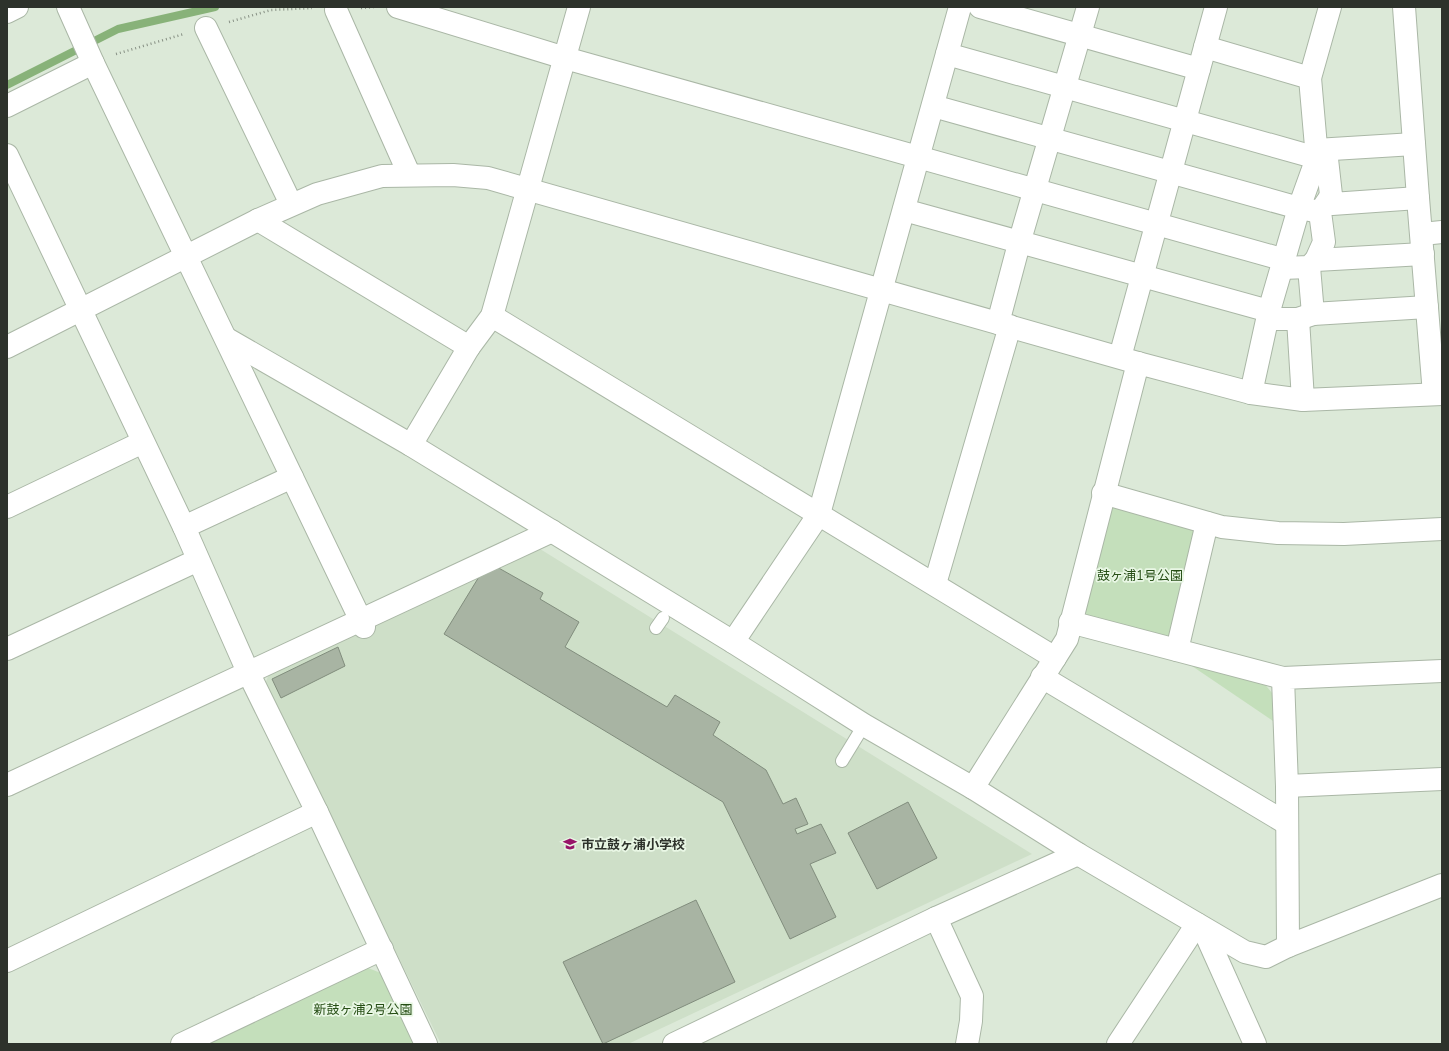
<svg xmlns="http://www.w3.org/2000/svg" width="1449" height="1051" font-family="'Nunito Sans','Noto Sans JP',sans-serif">
  <style>
    .built { fill: #cedfc8 }
    .green { fill: #c4dfbb }
    .lines { fill: none; stroke-linecap: round; stroke-linejoin: round }
    .stream { stroke: #88b279; stroke-width: 8 }
    .building { fill: #a8b4a3; stroke: #818d7d }
    .lane-casing { stroke: #aab7a6; stroke-width: 14 }
    .street-casing { stroke: #aab7a6; stroke-width: 24 }
    .secondary-casing { stroke: #aab7a6; stroke-width: 24 }
    .path { stroke: #879084; stroke-width: 2.5; stroke-dasharray: 1 3; stroke-linecap: butt }
    .lane { stroke: #fff; stroke-width: 12 }
    .street { stroke: #fff; stroke-width: 22 }
    .secondary { stroke: #fff; stroke-width: 22 }
    .labels { text-anchor: middle; stroke-width: 3.5; stroke-linejoin: round; paint-order: stroke }
    .park-label { font-size: 13px; fill: #264e15; stroke: #e9f7e5 }
    .poi-label { font-size: 13px; font-weight: bold; fill: #2d322b; stroke: #e9f7e5; text-anchor: start }
  </style>
  <rect width="100%" height="100%" fill="#dce9d8"/>
  <path class="built" d="M532,544L1032,854L628,1044H441L265,684L271,669Z"/>
  <g class="green">
    <path d="M1117,505L1193,525L1199,534L1175,630L1167,636L1088,616L1082,609L1107,509Z"/>
    <path d="M1189,664L1263,682L1272,693L1273,721Z"/>
    <path d="M368,968L386,975L419,1044H208Z"/>
  </g>
  <g class="lines">
    <path class="stream" d="M7,85L118,29L215,7"/>
  </g>
  <g class="building">
    <path d="M488,562L543,593L540,599L579,622L565,647L667,707L675,695L720,722L713,735L766,770L783,804L796,798L808,824L795,829L797,834L821,824L836,853L810,864L836,917L790,939L723,802L444,634Z"/>
    <path d="M338,647L345,666L281,698L272,679Z"/>
    <path d="M908,802L937,858L877,889L848,833Z"/>
    <path d="M696,900L735,982L603,1044L563,962Z"/>
  </g>
  <g class="lines">
    <g class="lane-casing">
      <g id="lane">
        <path d="M656,628L663,618"/>
        <path d="M842,761L864,725"/>
      </g>
    </g>
    <g class="street-casing">
      <g id="street">
        <path d="M398,7L565,58L1285,260"/>
        <path d="M980,7L1199,69"/>
        <path d="M1404,7L1418,198L1434,394"/>
        <path d="M336,10L409,174"/>
        <path d="M7,12L17,7"/>
        <path d="M206,28L291,204"/>
        <path d="M1205,47L1310,78L1317,158L1299,208L1269,311L1251,393"/>
        <path d="M947,54L1317,158"/>
        <path d="M1310,78L1330,7"/>
        <path d="M7,106L93,63"/>
        <path d="M933,106L1299,208L1320,212L1331,196"/>
        <path d="M1316,150L1414,144"/>
        <path d="M1326,150L1332,204L1418,198"/>
        <path d="M7,155L184,527L248,672L317,812L426,1044"/>
        <path d="M904,210L1269,311"/>
        <path d="M258,220L469,347"/>
        <path d="M1422,234L1442,232"/>
        <path d="M1316,260L1324,242L1320,212"/>
        <path d="M1309,267L1313,314"/>
        <path d="M1282,268L1309,267L1316,260L1423,254"/>
        <path d="M492,316L1055,658"/>
        <path d="M1268,319H1298L1313,314L1427,307"/>
        <path d="M1298,319L1303,400"/>
        <path d="M998,323L1020,240L1088,7"/>
        <path d="M227,339L411,445L733,642L864,725L973,788L1078,854L1245,952L1266,957L1288,946L1442,885"/>
        <path d="M1120,357L1216,7"/>
        <path d="M411,445L469,347L492,316L579,7"/>
        <path d="M1103,493L1222,527L1278,533L1344,534L1442,529"/>
        <path d="M7,507L143,442"/>
        <path d="M184,527L292,477"/>
        <path d="M935,584L1010,326"/>
        <path d="M1070,622L1283,678"/>
        <path d="M733,642L819,514L960,7"/>
        <path d="M7,649L198,560"/>
        <path d="M1177,650L1207,523"/>
        <path d="M1042,677L1286,823"/>
        <path d="M7,785L552,531"/>
        <path d="M1287,786L1442,779"/>
        <path d="M973,788L1067,639L1138,363"/>
        <path d="M936,918L972,996L971,1021L967,1044"/>
        <path d="M1203,928L1255,1044"/>
        <path d="M1288,946L1287,786L1283,678L1442,671"/>
        <path d="M7,961L317,812"/>
        <path d="M182,1044L382,949"/>
        <path d="M674,1044L936,918L1078,854"/>
        <path d="M1118,1044L1197,924"/>
      </g>
    </g>
    <g class="secondary-casing">
      <g id="secondary">
        <path d="M68,7L93,63L364,627"/>
        <path d="M7,347L258,220L317,194L382,176L453,175L488,178L1138,363L1251,393L1303,400L1442,394"/>
      </g>
    </g>
    <g class="path">
      <path d="M361,8L374,7"/>
      <path d="M229,22L271,10L312,8"/>
      <path d="M116,54L184,34"/>
    </g>
    <use href="#lane" class="lane"/>
    <use href="#street" class="street"/>
    <use href="#secondary" class="secondary"/>
  </g>
  <defs>
    <g id="school-bare" transform="scale(1.08)"><path d="M0-5L7-2L0 1L-7-2ZM-4 1L0 2.5L4 1V4Q0 6-4 4Z" fill="#981469" stroke="#e9f7e5" stroke-width="2.5" paint-order="stroke"/></g>
  </defs>
  <g fill-rule="evenodd">
    <use href="#school-bare" x="570" y="844"/>
  </g>
  <g class="labels">
    <g class="park-label">
      <text x="1140" y="580">鼓ヶ浦1号公園</text>
      <text x="363" y="1014">新鼓ヶ浦2号公園</text>
    </g>
    <g class="poi-label">
      <text x="581" y="849">市立鼓ヶ浦小学校</text>
    </g>
  </g>
  <rect width="1449" height="1051" fill="none" stroke="#2d322b" stroke-width="16"/>
</svg>
